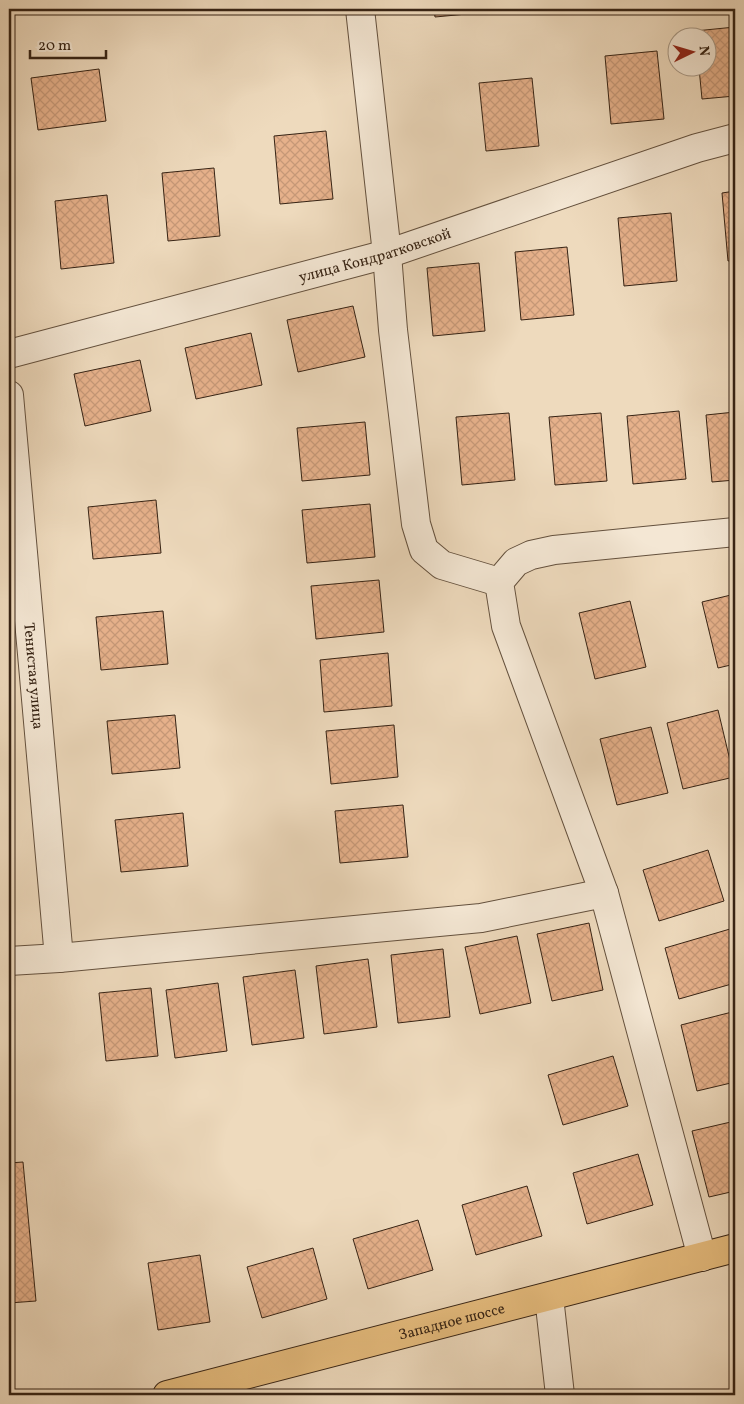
<svg xmlns="http://www.w3.org/2000/svg" width="744" height="1404" font-family="Vollkorn,serif">
  <style>
    .building { fill: url(#building-cross-hatch); stroke: #362314 }
    .lines { fill: none; stroke-linecap: round; stroke-linejoin: round }
    .minor-casing { stroke: #64513e; stroke-width: 30 }
    .major-casing { stroke: #362314; stroke-width: 30 }
    .minor { stroke: #f4e7d4; stroke-width: 28 }
    .major { stroke: #e7bd7e; stroke-width: 28 }
    .labels { text-anchor: middle; stroke-width: 4; stroke-linejoin: round; paint-order: stroke }
    .street-label { font-size: 15px; fill: #362314; stroke: #f4e7d4 }
  </style>
  <defs>
    <pattern id="building-cross-hatch" width="8" height="8" patternUnits="userSpaceOnUse" patternTransform="scale(1.25)"><rect width="8" height="8" fill="#e6b18b"/><path d="M0 0l8 8M0 8l8-8" fill="none" stroke="#c69877"/></pattern>
  </defs>
  <rect width="100%" height="100%" fill="#eedabd"/>
  <filter id="stains"><feTurbulence type="fractalNoise" baseFrequency=".004" numOctaves="4"/><feColorMatrix values="0 0 0 0 .2 0 0 0 0 .09 0 0 0 0 .02 0 0 0 .5 -.17"/></filter>
  <radialGradient id="worn" r=".72"><stop offset=".6" stop-color="#630" stop-opacity="0"/><stop offset="1" stop-color="#630" stop-opacity=".3"/></radialGradient>
  <g class="building">
    <path d="M434,9H487L488,12L435,17Z"/>
    <path d="M735,27V96L702,99L699,68H706V38H696L695,31Z"/>
    <path d="M657,51L664,119L611,124L605,56Z"/>
    <path d="M99,69L106,121L38,130L31,78Z"/>
    <path d="M532,78L539,146L486,151L479,83Z"/>
    <path d="M326,131L333,199L280,204L274,136Z"/>
    <path d="M214,168L220,236L168,241L162,173Z"/>
    <path d="M735,191V260L728,261L722,193Z"/>
    <path d="M107,195L114,263L61,269L55,201Z"/>
    <path d="M671,213L677,281L624,286L618,218Z"/>
    <path d="M567,247L574,315L521,320L515,252Z"/>
    <path d="M479,263L485,331L433,336L427,268Z"/>
    <path d="M353,306L365,357L298,372L287,320Z"/>
    <path d="M251,333L262,385L196,399L185,348Z"/>
    <path d="M140,360L151,411L85,426L74,374Z"/>
    <path d="M679,411L686,479L633,484L627,416Z"/>
    <path d="M735,412V480L712,482L706,415Z"/>
    <path d="M509,413L515,480L462,485L456,417Z"/>
    <path d="M601,413L607,481L555,485L549,417Z"/>
    <path d="M365,422L370,475L302,481L297,428Z"/>
    <path d="M156,500L161,553L93,559L88,507Z"/>
    <path d="M370,504L375,557L307,563L302,510Z"/>
    <path d="M379,580L384,632L316,639L311,586Z"/>
    <path d="M735,594V664L718,668L702,602Z"/>
    <path d="M630,601L646,667L595,679L579,613Z"/>
    <path d="M163,611L168,664L101,670L96,617Z"/>
    <path d="M388,653L392,706L324,712L320,660Z"/>
    <path d="M718,710L734,777L683,789L667,723Z"/>
    <path d="M175,715L180,768L112,774L107,721Z"/>
    <path d="M394,725L398,777L331,784L326,731Z"/>
    <path d="M651,727L668,793L617,805L600,739Z"/>
    <path d="M403,805L408,857L340,863L335,811Z"/>
    <path d="M183,813L188,866L121,872L115,820Z"/>
    <path d="M708,850L724,901L659,921L643,870Z"/>
    <path d="M589,923L603,990L552,1001L537,934Z"/>
    <path d="M730,929L735,947V983L679,999L665,948Z"/>
    <path d="M517,936L531,1003L480,1014L465,947Z"/>
    <path d="M443,949L450,1017L398,1023L391,955Z"/>
    <path d="M368,959L377,1027L324,1034L316,966Z"/>
    <path d="M295,970L304,1038L252,1045L243,977Z"/>
    <path d="M218,983L227,1051L175,1058L166,990Z"/>
    <path d="M151,988L158,1056L106,1061L99,993Z"/>
    <path d="M732,1012L735,1026V1082L697,1091L681,1025Z"/>
    <path d="M613,1056L628,1106L563,1125L548,1075Z"/>
    <path d="M735,1121V1191L709,1197L692,1131Z"/>
    <path d="M638,1154L653,1205L587,1224L573,1173Z"/>
    <path d="M23,1162L36,1301L9,1303V1163Z"/>
    <path d="M527,1186L542,1236L476,1255L462,1205Z"/>
    <path d="M418,1220L433,1270L368,1289L353,1239Z"/>
    <path d="M313,1248L327,1299L262,1318L247,1267Z"/>
    <path d="M200,1255L210,1322L158,1330L148,1263Z"/>
  </g>
  <g class="lines">
    <g class="minor-casing">
      <g id="minor">
        <path d="M360,9L387,254L393,330L416,524L424,550L442,565L499,582"/>
        <path id="s1" d="M9,354L387,254L697,148L735,138"/>
        <path id="s2" d="M9,395L59,958"/>
        <path d="M9,961L59,958L481,918L604,893"/>
        <path d="M702,1257L604,893L506,626L499,582L516,562L531,555L554,550L735,532"/>
        <path d="M549,1297L560,1395"/>
      </g>
    </g>
    <g class="major-casing">
      <g id="major">
        <path id="s3" d="M167,1395L735,1248"/>
      </g>
    </g>
    <use href="#minor" class="minor"/>
    <use href="#major" class="major"/>
  </g>
  <g class="labels">
    <g class="street-label">
      <text dy="5" stroke="none"><textPath href="#s1" startOffset="379">улица Кондратковской</textPath></text>
      <text dy="5" stroke="none"><textPath href="#s2" startOffset="282">Тенистая улица</textPath></text>
      <text dy="5" stroke="none"><textPath href="#s3" startOffset="294">Западное шоссе</textPath></text>
    </g>
  </g>
  <rect width="744" height="1404" fill="none" stroke="#eedabd" stroke-width="30"/>
  <rect x="10" y="10" width="724" height="1384" fill="none" stroke="#362314" stroke-width="2.5"/>
  <rect x="15" y="15" width="714" height="1374" fill="none" stroke="#362314"/>
  <g transform="translate(692 52) rotate(85)"><circle r="24" fill="#f4e7d4" stroke="#a89987"/>
  <path d="M0-4L9 19L0 12L-9 19Z" fill="#8f2418"/>
  <text y="-8" font-size="14" font-weight="bold" text-anchor="middle" fill="#362314">N</text>
  </g>
  <path d="M30 50v8h76v-8" fill="none" stroke="#362314" stroke-width="2.5"/>
  <text x="38" y="50" font-size="15" fill="#362314" stroke="#f4e7d4" stroke-width="4" paint-order="stroke">20 m</text>
  <rect width="100%" height="100%" filter="url(#stains)"/>
  <rect width="100%" height="100%" fill="url(#worn)"/>
</svg>
